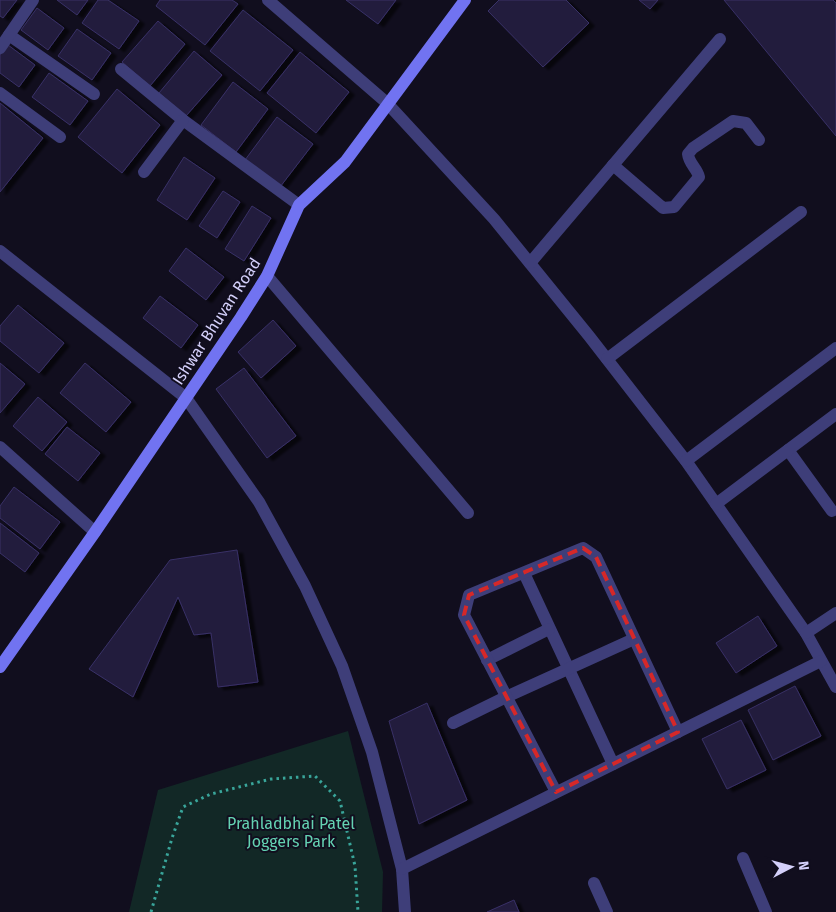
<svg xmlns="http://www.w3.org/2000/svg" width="836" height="912" font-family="'Fira Sans',sans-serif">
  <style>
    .green { fill: #122826 }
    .building { fill: #221c3d; stroke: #393167; filter: url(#shadow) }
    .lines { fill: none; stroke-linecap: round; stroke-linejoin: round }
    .path { stroke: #39a59a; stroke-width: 3; stroke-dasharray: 2.5 4; stroke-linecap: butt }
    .street { stroke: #3e3e79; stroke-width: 12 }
    .secondary { stroke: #7173f1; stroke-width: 12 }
    .marked { fill: none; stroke: #d62828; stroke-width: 4; stroke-dasharray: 10 6; stroke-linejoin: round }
    .labels { text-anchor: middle; stroke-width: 4; stroke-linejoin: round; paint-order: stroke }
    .street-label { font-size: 16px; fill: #d4d0fa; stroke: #110e1e }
    .park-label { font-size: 16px; fill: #64d2b2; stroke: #110e1e }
  </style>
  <defs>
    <filter id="shadow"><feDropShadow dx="5.5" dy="3" stdDeviation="1" flood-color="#0009"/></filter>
  </defs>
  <rect width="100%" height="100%" fill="#110e1e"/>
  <path class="green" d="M348,731L383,872L382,912H129L158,790Z"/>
  <g class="building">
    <path d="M0,0H17L3,18L0,16Z"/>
    <path d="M57,0H88L77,15Z"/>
    <path d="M98,0H108L139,21L119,49L82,23Z"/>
    <path d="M160,0H232L238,4L205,45L156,6Z"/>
    <path d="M346,0H396L378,24Z"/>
    <path d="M499,0H566L589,23L543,67L488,11Z"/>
    <path d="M639,0H658L650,9Z"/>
    <path d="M724,0H833L836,3V136Z"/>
    <path d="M37,8L64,28L48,50L21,30Z"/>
    <path d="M243,10L293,50L260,91L210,51Z"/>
    <path d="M158,21L185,44L150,86L122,62Z"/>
    <path d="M77,29L111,53L92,80L58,56Z"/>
    <path d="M8,45L35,65L19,87L0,73V55Z"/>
    <path d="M194,51L222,75L186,116L159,93Z"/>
    <path d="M300,52L349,92L316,133L267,93Z"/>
    <path d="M49,73L88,101L70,125L32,97Z"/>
    <path d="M233,82L268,109L236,152L201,125Z"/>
    <path d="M117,89L160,125L122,173L78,137Z"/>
    <path d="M0,103L43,138L0,192Z"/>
    <path d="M277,117L313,144L280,187L245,160Z"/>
    <path d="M184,157L215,178L187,220L157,200Z"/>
    <path d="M223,191L240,202L217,238L199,226Z"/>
    <path d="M252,206L271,218L244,261L225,249Z"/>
    <path d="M186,248L224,277L206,300L169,271Z"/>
    <path d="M160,296L198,325L181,348L143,318Z"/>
    <path d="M18,305L64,343L39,373L0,341V326Z"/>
    <path d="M273,320L296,346L261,378L238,352Z"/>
    <path d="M0,363L25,384L0,413Z"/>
    <path d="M85,363L131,402L106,432L60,393Z"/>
    <path d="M244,368L296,436L267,458L216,389Z"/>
    <path d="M38,397L67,422L42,451L13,426Z"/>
    <path d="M67,427L100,453L78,481L45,454Z"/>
    <path d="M14,487L60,522L40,549L0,518V506Z"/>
    <path d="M0,523L39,553L25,572L0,553Z"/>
    <path d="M237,550L258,682L218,687L211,633L194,635L178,597L133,697L89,669L170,560Z"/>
    <path d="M758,616L777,646L736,673L716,643Z"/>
    <path d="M795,686L821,736L773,760L748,710Z"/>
    <path d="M427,703L467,800L419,824L389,721Z"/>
    <path d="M741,720L766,770L727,789L702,739Z"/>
    <path d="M514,900L519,912H487Z"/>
  </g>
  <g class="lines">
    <path class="path" d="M151,912L172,838L183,807L211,794L271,779L315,776L340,801L355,866L358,912"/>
    <g class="street">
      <path d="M268,0L387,103L494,219L589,336L686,461L806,633L836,687"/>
      <path d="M9,35L94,94"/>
      <path d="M0,48L33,0"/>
      <path d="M121,69L183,120L299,205"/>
      <path d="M0,93L60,137"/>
      <path d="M613,165L663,208L674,207L699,177C697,168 689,164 688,154L693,148L733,121L746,123L759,140"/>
      <path d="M144,172L183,120"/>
      <path d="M0,251L186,398L259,502L305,586L342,666L372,752L402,869L405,912"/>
      <path d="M530,263L720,39"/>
      <path d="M267,276L468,513"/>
      <path d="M607,359L801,212"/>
      <path d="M0,447L95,532"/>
      <path d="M788,450L832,511"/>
      <path d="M686,461L836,348"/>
      <path d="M716,504L836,414"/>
      <path d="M524,573L613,764"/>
      <path d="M806,633L836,613"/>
      <path d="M487,660L549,629"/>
      <path d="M453,723L506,697L634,639"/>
      <path d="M556,792L464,615L469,595L583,548L596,557L678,732"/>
      <path d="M743,858L766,912"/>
      <path d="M402,869L821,661"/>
      <path d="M594,883L607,912"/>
    </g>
    <path class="secondary" d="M0,667L95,532L241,317L267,276L299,205L345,162L465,0"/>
  </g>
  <path class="marked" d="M583,548L596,557L678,732L556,792L464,615L469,595Z"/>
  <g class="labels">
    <g class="street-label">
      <text transform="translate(216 321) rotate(-57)" y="6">Ishwar Bhuvan Road</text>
    </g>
    <g class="park-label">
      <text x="291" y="829">Prahladbhai Patel<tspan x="291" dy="18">Joggers Park</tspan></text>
    </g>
  </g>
  <g transform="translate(791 867) rotate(84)" stroke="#110e1e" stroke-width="4" paint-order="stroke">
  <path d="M0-4L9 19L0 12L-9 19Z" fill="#d4d0fa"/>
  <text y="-8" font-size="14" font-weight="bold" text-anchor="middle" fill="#d4d0fa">N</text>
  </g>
</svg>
